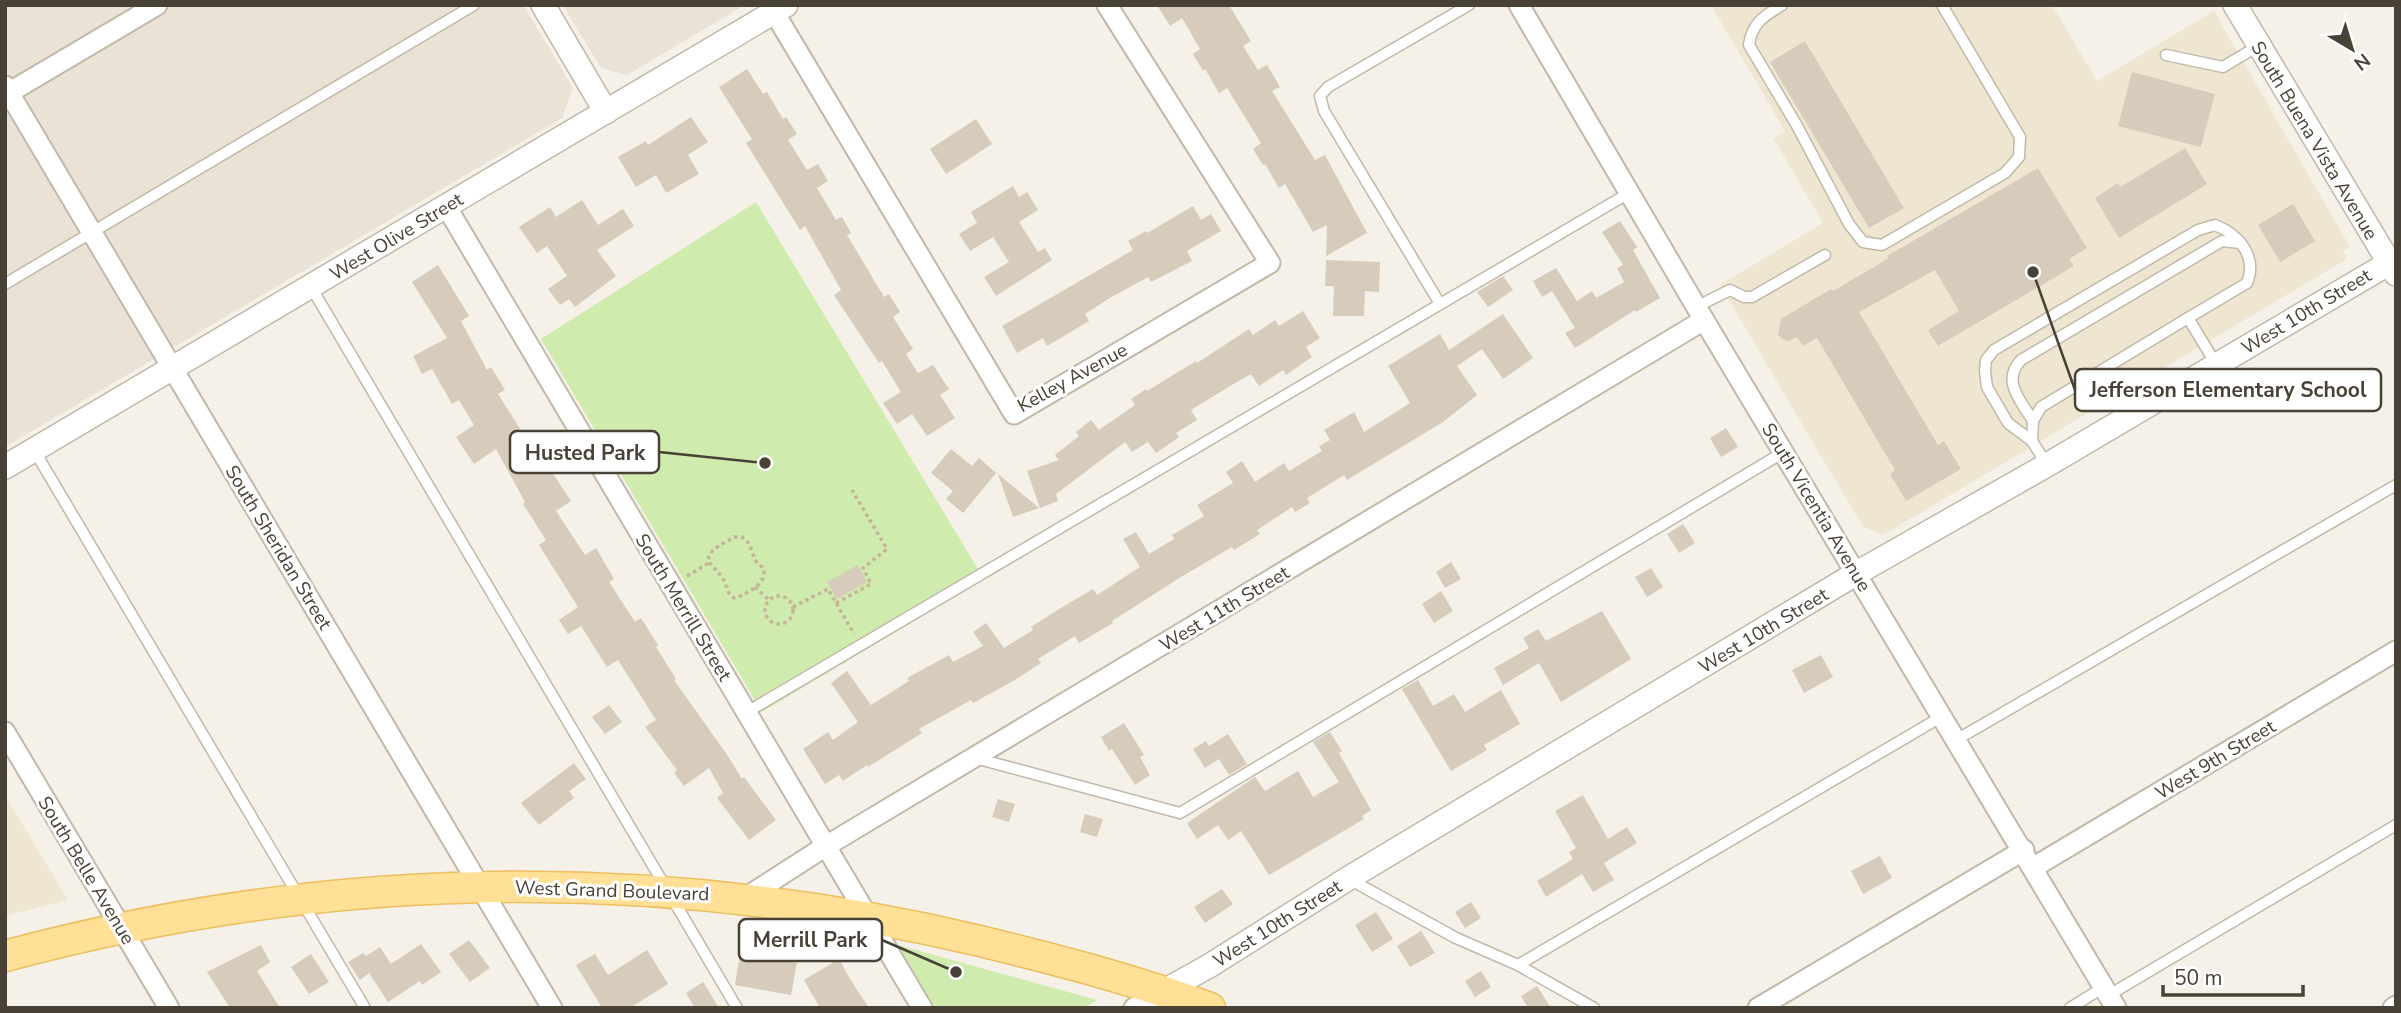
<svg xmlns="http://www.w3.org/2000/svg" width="2401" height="1013" font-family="'Nunito Sans',sans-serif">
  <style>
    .residential { fill: #e9e2d5 }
    .education { fill: #efe6d1 }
    .green { fill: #d0ebae }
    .building { fill: #d7ccbc }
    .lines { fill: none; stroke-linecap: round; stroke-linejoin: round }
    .service-casing { stroke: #c1b8a9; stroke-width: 13 }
    .minor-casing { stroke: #c1b8a9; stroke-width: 23 }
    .tertiary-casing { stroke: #c1b8a9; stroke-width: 26 }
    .primary-casing { stroke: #ebbf60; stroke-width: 33 }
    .path { stroke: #c3b49a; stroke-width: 3.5; stroke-dasharray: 3.5 3.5; stroke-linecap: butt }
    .service { stroke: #fff; stroke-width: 10 }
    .minor { stroke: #fff; stroke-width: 19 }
    .tertiary { stroke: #fff; stroke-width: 23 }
    .primary { stroke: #ffe096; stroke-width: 30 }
    .labels { text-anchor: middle; stroke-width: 6; stroke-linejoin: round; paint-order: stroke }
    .street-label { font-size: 19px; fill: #484136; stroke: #fff }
    .leader { fill: none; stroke: #484136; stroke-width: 2.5 }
    .callout-dot { fill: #484136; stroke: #fff; stroke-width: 2.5 }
    .callout { fill: #fff; stroke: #484136; stroke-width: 2.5 }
    .callout-label { font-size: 21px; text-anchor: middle; font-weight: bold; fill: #484136 }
  </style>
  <rect width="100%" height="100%" fill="#f5f0e8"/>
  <g class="residential">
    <path d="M5,5H523L573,88L562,118L5,447Z"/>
    <path d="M563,5H745L627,75L601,68Z"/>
  </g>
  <g class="education">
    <path d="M1711,5H2052L2097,81L2214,11L2350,247L2343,251L2347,259L1883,535L1863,527L1720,285L1823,223L1774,139L1785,131Z"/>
    <path d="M5,795L68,900L5,916Z"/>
  </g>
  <g class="green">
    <path d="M756,202L984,579L762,712L541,339Z"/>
    <path d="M898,945L1097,1000L1084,1008H935Z"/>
  </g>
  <g class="building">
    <path d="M1157,5H1229L1251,41L1243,46L1258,70L1267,65L1280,87L1272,91L1315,160L1325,155L1367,233L1326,256L1327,225L1313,232L1285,184L1279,188L1265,164L1263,165L1253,149L1261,143L1227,88L1219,93L1205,69L1203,71L1193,54L1200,49L1182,18L1170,26Z"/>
    <path d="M1805,41L1904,208L1869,228L1770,62Z"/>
    <path d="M747,69L763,94L767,92L783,119L786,117L797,134L788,140L807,170L818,164L828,181L817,188L836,220L842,217L851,233L847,235L884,297L889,294L900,312L893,317L913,349L906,354L918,373L933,365L949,389L940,395L955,418L927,436L912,414L897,424L883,403L901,392L882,361L879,363L834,295L841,290L805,226L800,230L746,143L752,139L719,87Z"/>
    <path d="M2132,72L2215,94L2201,147L2118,126Z"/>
    <path d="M691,117L708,142L688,155L699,174L666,193L656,175L636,187L618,157L646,141L648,145Z"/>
    <path d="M976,119L992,144L946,174L930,149Z"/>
    <path d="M2185,148L2207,184L2119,238L2095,198L2118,183L2120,187Z"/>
    <path d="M2038,168L2087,248L2069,259L2074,266L1938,346L1928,330L1959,311L1935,270L1859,312L1938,445L1944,441L1961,469L1906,501L1890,474L1895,470L1817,338L1803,346L1797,337L1789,341L1782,339L1778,335L1781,319L1831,289L1833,291L1889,258L1887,256Z"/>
    <path d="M1013,186L1019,197L1027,192L1038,210L1019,222L1038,252L1045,248L1052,260L996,296L984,277L1009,262L993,237L970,251L959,234L977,223L971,212Z"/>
    <path d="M582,200L598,225L623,209L634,226L597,250L616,276L575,307L569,299L560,305L548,289L567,276L547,246L537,253L519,227L550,207L556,217Z"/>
    <path d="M2293,204L2315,241L2280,262L2258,225Z"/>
    <path d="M1193,206L1201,220L1211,214L1221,231L1187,251L1192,261L1151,282L1148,277L1108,299L1085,314L1089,321L1047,346L1043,338L1017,353L1002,326L1133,250L1128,241L1146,231L1147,233Z"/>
    <path d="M1620,221L1637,247L1633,250L1660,298L1636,312L1635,310L1575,348L1565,333L1575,328L1552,291L1542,297L1533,281L1556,268L1577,301L1592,291L1596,298L1624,282L1617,268L1623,265L1602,232Z"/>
    <path d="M1326,260L1380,262L1379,292L1365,291L1364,316H1333L1334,286H1325Z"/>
    <path d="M438,265L469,316L461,321L487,370L491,367L505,390L498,394L522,432L520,434L535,461L542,457L571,501L556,511L585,555L596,548L614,579L609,582L635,622L641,618L658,645L656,647L676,679L674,680L728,756L742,779L744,777L776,820L749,840L717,798L723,793L709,768L684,786L674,773L677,770L645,727L656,720L618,660L607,667L581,626L568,634L559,620L578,607L539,545L546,540L523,504L525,502L496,449L474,464L456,437L474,425L459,400L452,404L432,369L422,374L413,356L447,338L412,282Z"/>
    <path d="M1503,276L1513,290L1488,307L1477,292Z"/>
    <path d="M1303,311L1320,338L1306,347L1312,357L1286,375L1283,370L1259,386L1251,374L1230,386L1191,410L1197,420L1176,433L1179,437L1156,453L1148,442L1132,452L1125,442L1056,494L1058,501L1040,508L1027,471L1059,460L1055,455L1079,436L1076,432L1091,420L1099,430L1135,405L1131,399L1146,389L1147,391L1196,361L1197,363L1249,329L1253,335L1275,320L1279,326Z"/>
    <path d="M1503,314L1533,358L1503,379L1482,349L1457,366L1477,395L1443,422L1347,480L1344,475L1307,498L1310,503L1295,512L1292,507L1257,530L1260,534L1234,550L1232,547L1181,577L1112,621L1113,623L1079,643L1075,636L1038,659L1041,663L1015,680L973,703L971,700L919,729L922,733L868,767L867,765L843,781L839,775L825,784L803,749L828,732L833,740L858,722L831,683L847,671L871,705L909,681L907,678L949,655L953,662L983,646L973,632L986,623L1004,648L1033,630L1031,627L1059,609L1093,589L1097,595L1140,567L1123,539L1136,532L1149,554L1174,539L1172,535L1204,516L1197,505L1233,483L1226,472L1242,461L1255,482L1284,463L1289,471L1322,451L1319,446L1330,440L1324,430L1354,412L1364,432L1410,403L1388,366L1440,334L1449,350Z"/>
    <path d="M1726,428L1738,447L1721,457L1710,438Z"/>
    <path d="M951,449L972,466L979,458L996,473L963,513L946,499L953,491L931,473Z"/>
    <path d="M998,474L1039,508L1013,517Z"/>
    <path d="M1683,524L1695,543L1679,553L1667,534Z"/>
    <path d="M1451,562L1461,579L1445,588L1436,572Z"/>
    <path d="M858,565L867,582L837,599L827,582Z"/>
    <path d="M1651,568L1663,587L1647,597L1635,577Z"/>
    <path d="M1441,591L1453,611L1434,623L1422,604Z"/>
    <path d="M1602,611L1631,659L1561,702L1539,663L1503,685L1494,668L1529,648L1523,638L1538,629L1546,641Z"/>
    <path d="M1821,655L1833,677L1804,693L1792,670Z"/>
    <path d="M1418,680L1433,706L1454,694L1465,712L1501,690L1520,724L1484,745L1487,750L1451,771L1402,689Z"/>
    <path d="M609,705L622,722L605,734L592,717Z"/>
    <path d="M1124,723L1144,755L1140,757L1150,775L1135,785L1112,749L1109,751L1101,737Z"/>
    <path d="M1330,732L1342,751L1339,753L1371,810L1362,816L1364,819L1269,875L1241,831L1228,840L1218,825L1197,839L1187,823L1255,777L1265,791L1298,771L1313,797L1339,782L1313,742Z"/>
    <path d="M1228,734L1247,764L1229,775L1219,759L1205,768L1193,749L1206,741L1209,746Z"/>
    <path d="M574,763L586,779L569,791L574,798L539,825L521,803Z"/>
    <path d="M1583,795L1608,839L1627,827L1637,843L1604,863L1614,880L1593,892L1582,874L1546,897L1537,881L1573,859L1569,852L1576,848L1555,811Z"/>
    <path d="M998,799L1015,804L1009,822L992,817Z"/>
    <path d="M1085,814L1103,819L1097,837L1080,832Z"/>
    <path d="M1880,856L1892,878L1863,894L1851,871Z"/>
    <path d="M1222,889L1233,904L1205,923L1194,907Z"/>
    <path d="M1471,902L1481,918L1465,928L1455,912Z"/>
    <path d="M1376,912L1393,939L1372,952L1355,925Z"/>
    <path d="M1421,931L1435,953L1410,967L1397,946Z"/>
    <path d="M469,940L490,968L470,982L449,954Z"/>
    <path d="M421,944L441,972L422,985L420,981L388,1002L369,973L360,980L348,962L363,953L366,956L380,947L391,964Z"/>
    <path d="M261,945L270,962L257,971L280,1008H230L207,972Z"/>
    <path d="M647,950L668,984L630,1008H602L576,965L595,954L608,975Z"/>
    <path d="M311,954L329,982L309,994L291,967Z"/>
    <path d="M740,954L797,963L791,995L735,985Z"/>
    <path d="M839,959L850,979L869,1008H820L804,980Z"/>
    <path d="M1481,971L1491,987L1475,997L1465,981Z"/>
    <path d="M703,982L719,1008H695L686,993Z"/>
    <path d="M1537,986L1551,1008H1528L1521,996Z"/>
  </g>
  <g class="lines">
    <g class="service-casing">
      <g id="service">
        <path d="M1782,5C1764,16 1752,23 1749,45L1796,124L1849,224L1863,242L1882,245L2005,173L2019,157L2020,137L1942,5"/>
        <path d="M2166,55L2223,67L2258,46"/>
        <path d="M5,284L474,5"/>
        <path d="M311,287L737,1008"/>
        <path d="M1440,304L1324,111L1320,96L1328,87L1469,5"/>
        <path d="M1696,307L1730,290L1744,297H1752L1825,255"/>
        <path d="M2033,421C2021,401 2001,381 2021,360L2222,241L2241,243"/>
        <path d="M2032,441L2033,421L2041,407L2188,318"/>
        <path d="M34,450L365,1008"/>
        <path d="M2047,465L2032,441L2008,423L1987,387L1985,371L1986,360L1994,350L2198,230L2215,225C2238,234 2258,256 2247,283L2188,318L2216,364"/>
        <path d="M747,712L1629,193"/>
        <path d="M1956,740L2396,485"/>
        <path d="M975,758L1180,813L1784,452"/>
        <path d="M1349,879L1456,938L1518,965L1594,1008"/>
        <path d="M1518,965L1941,717"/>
        <path d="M2109,995L2396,825"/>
        <path d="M2070,1008L2104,987"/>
      </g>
    </g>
    <g class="minor-casing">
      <g id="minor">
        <path d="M1519,5L1704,320L2116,1008"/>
        <path d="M774,12L1014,414L1270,263L1107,5"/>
        <path d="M5,86L552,1008"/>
        <path d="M5,95L157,5"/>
        <path d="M446,206L922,1008"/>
        <path d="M5,732L169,1008"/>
        <path d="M2034,867L2396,651"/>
        <path d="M745,898L826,846L1704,320"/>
        <path d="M1134,1008L1164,991"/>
        <path d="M1758,1008L2024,850"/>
        <path d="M2393,1008L2396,1006"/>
      </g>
    </g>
    <g class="tertiary-casing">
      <g id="tertiary">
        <path d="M543,5L606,112"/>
        <path d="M2235,5L2396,274"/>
        <path d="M5,467L786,5"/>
        <path d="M1164,991L1209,966L1349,878L1857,573L2047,465L2396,259"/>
      </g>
    </g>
    <g class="primary-casing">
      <path id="primary" d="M5,956C329,869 654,864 980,941C1058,960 1135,980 1210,1008"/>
    </g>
    <g class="path">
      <path d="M734,537C739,537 741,536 745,539C751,544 752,553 755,560C759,565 764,567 764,574C764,585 743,596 734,598L729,593L723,578L708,561C709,548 724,544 734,537Z"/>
      <path d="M687,576L709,563"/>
      <path d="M755,587L769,600"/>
      <circle cx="779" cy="610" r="14"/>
      <path d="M836,603L871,584L863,568L887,549L852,490"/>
      <path d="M793,607L828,589L854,634"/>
    </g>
    <use href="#service" class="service"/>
    <use href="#minor" class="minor"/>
    <use href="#tertiary" class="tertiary"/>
    <use href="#primary" class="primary"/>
  </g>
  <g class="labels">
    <g class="street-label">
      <text transform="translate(2315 140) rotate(59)" y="7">South Buena Vista Avenue</text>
      <text transform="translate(396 236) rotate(-31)" y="7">West Olive Street</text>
      <text transform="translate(2306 311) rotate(-31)" y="7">West 10th Street</text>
      <text transform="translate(1072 377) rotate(-29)" y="7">Kelley Avenue</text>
      <text transform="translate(1817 507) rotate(59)" y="7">South Vicentia Avenue</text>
      <text transform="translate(279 547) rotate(59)" y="7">South Sheridan Street</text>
      <text transform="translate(684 607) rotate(59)" y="7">South Merrill Street</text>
      <text transform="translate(1224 608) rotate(-31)" y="7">West 11th Street</text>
      <text transform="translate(1763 630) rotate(-31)" y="7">West 10th Street</text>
      <text transform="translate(2215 759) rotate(-31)" y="7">West 9th Street</text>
      <text transform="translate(87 870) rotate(59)" y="7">South Belle Avenue</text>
      <text transform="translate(612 890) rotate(2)" y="7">West Grand Boulevard</text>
      <text transform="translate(1277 923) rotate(-32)" y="7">West 10th Street</text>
    </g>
  </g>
  <path class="leader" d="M2033 272L2075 390M765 463L659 452M956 972L882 940"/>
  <g class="callout-dot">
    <circle cx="2033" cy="272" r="7"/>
    <circle cx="765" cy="463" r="7"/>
    <circle cx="956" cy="972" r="7"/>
  </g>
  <g class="callout">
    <rect x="2075" y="369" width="306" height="42" rx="7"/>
    <rect x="510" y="431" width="149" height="42" rx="7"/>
    <rect x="739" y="919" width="143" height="42" rx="7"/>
  </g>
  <g class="callout-label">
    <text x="2228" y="397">Jefferson Elementary School</text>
    <text x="585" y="460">Husted Park</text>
    <text x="810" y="947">Merrill Park</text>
  </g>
  <rect width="2401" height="1013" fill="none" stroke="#484136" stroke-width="14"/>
  <g transform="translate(2352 49) rotate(142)" stroke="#ffffff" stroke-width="5" paint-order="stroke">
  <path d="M0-5L12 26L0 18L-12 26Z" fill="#484136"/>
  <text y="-10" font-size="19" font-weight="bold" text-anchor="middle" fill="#484136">N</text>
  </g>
  <path d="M2163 985v10h140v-10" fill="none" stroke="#484136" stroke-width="3.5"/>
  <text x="2174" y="985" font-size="21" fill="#484136" stroke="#ffffff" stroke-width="5" paint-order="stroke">50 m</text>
</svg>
